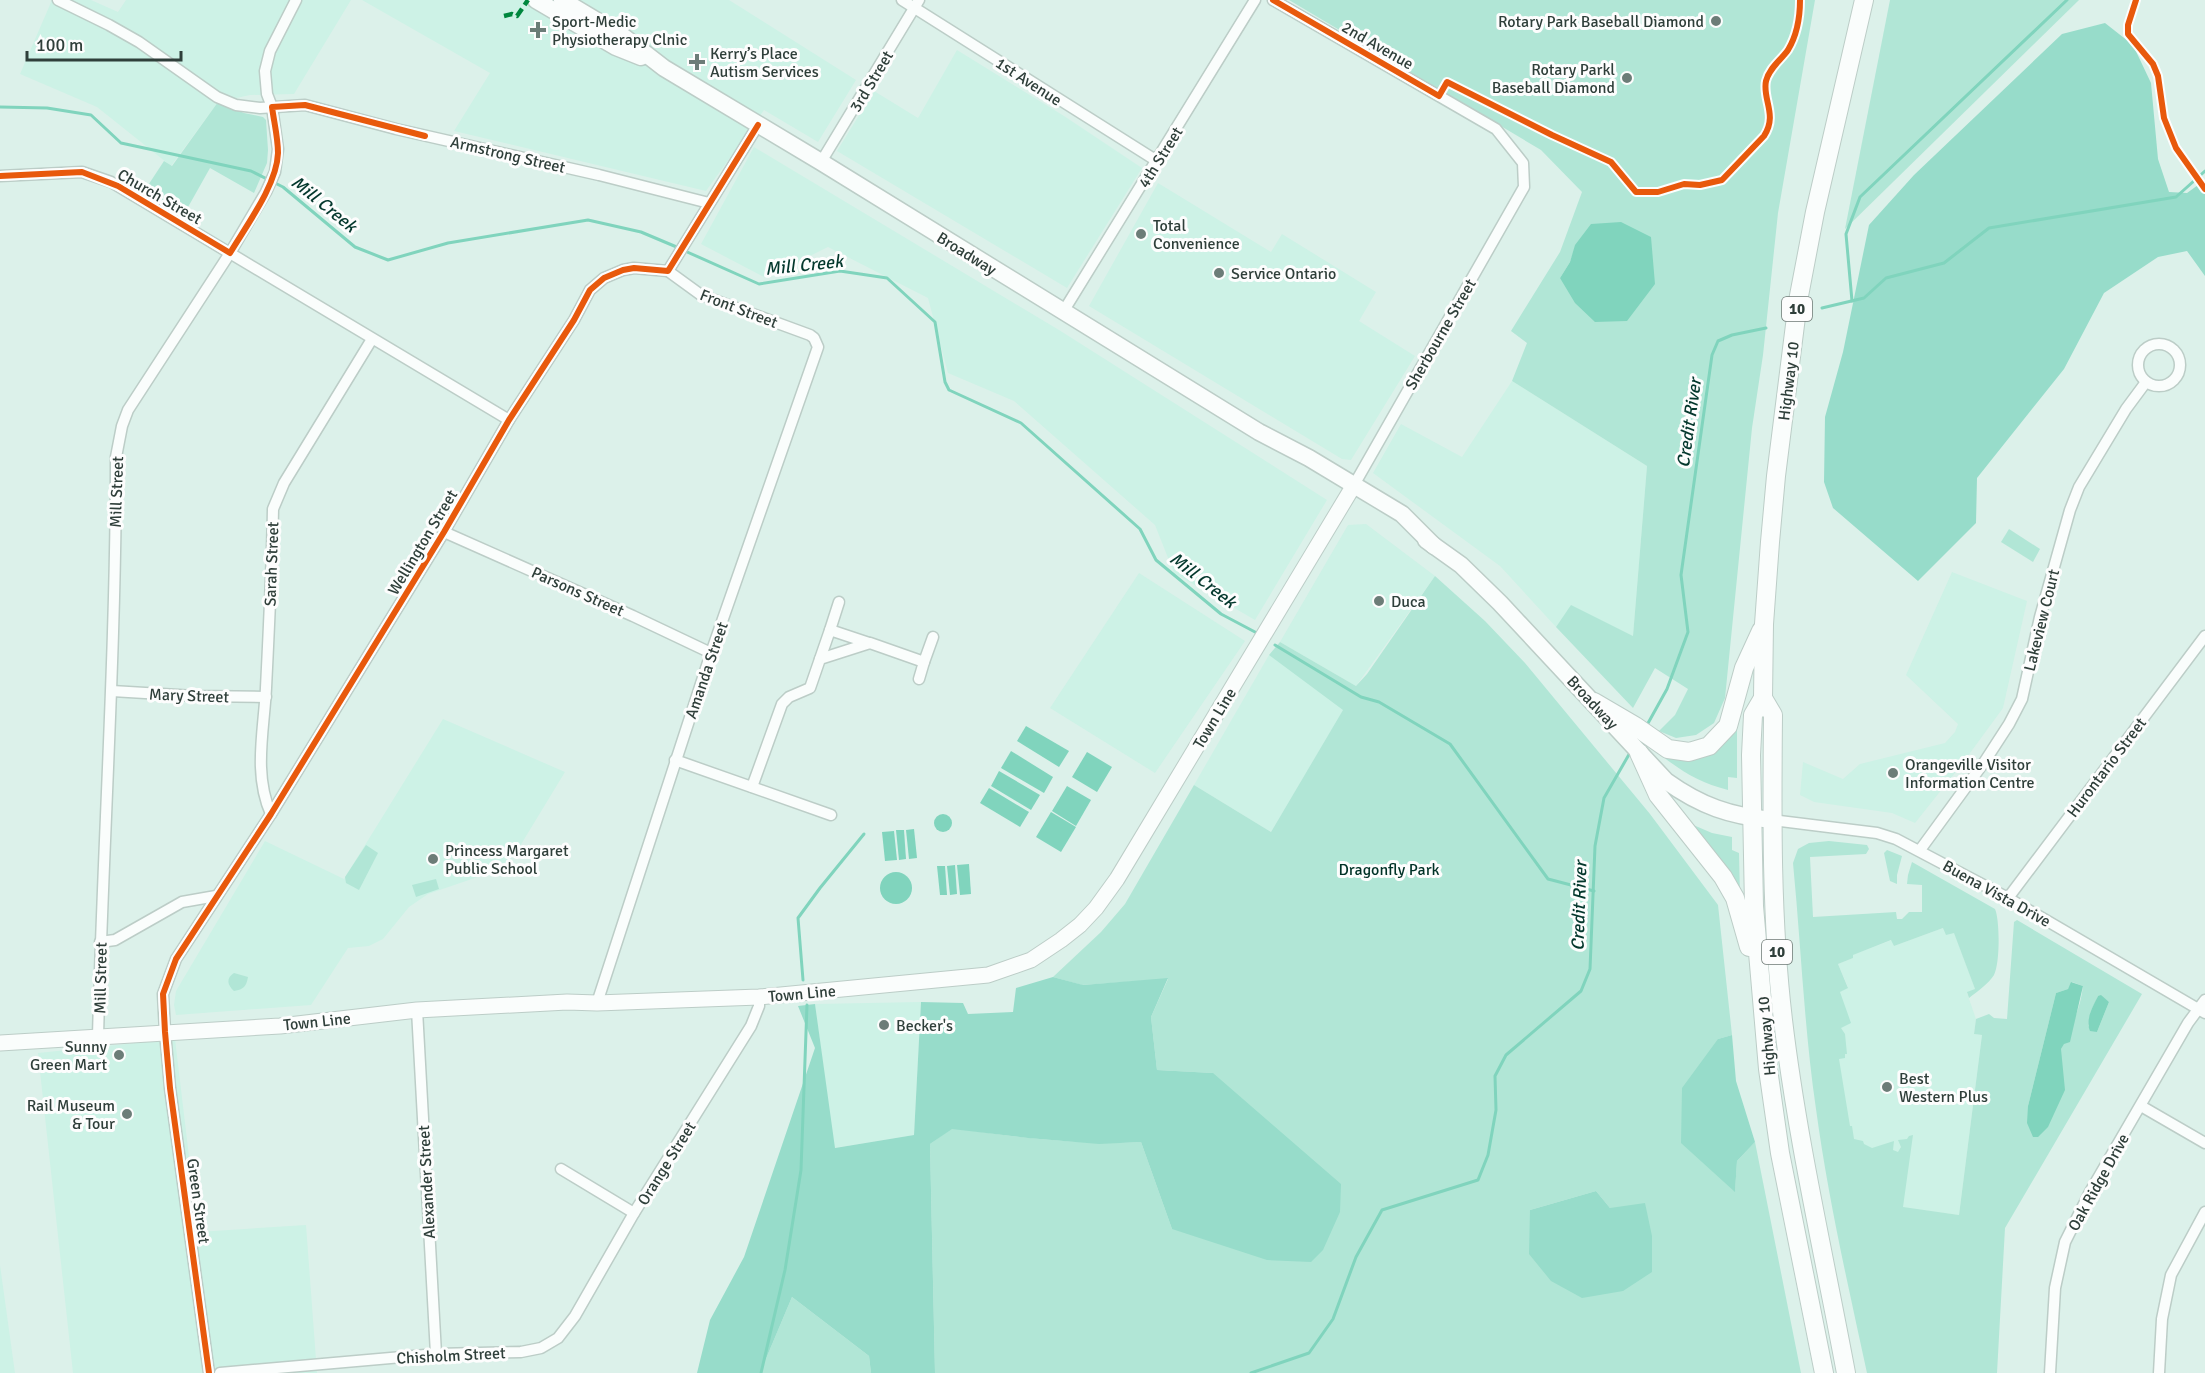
<svg xmlns="http://www.w3.org/2000/svg" width="2205" height="1373" font-family="Signika,sans-serif">
  <style>
    .built { fill: #cdf2e6 }
    .green { fill: #b1e6d6; fill-rule: evenodd }
    .forest { fill: #97dcca }
    .water { fill: #80d4bd }
    .lines { fill: none; stroke-linecap: round; stroke-linejoin: round }
    .stream { stroke: #80d4bd; stroke-width: 3 }
    .minor-casing { stroke: #bccdc7; stroke-width: 13 }
    .secondary-casing { stroke: #bccdc7; stroke-width: 17 }
    .primary-casing { stroke: #bccdc7; stroke-width: 19 }
    .trunk-casing { stroke: #bccdc7; stroke-width: 20 }
    .minor { stroke: #fafdfc; stroke-width: 10 }
    .secondary { stroke: #fafdfc; stroke-width: 15 }
    .primary { stroke: #fafdfc; stroke-width: 16 }
    .trunk { stroke: #fafdfc; stroke-width: 18 }
    .quiet { stroke: #00873e; stroke-width: 4.5; stroke-dasharray: 9 4.5; stroke-linecap: butt }
    .cycleway-casing { stroke: #fdfdfd; stroke-width: 10 }
    .cycleway { stroke: #e8590c; stroke-width: 6 }
    .poi-dot { fill: #6c7d78; stroke: #fdfdfd; stroke-width: 2 }
    .labels { text-anchor: middle; stroke-width: 6; stroke-linejoin: round; paint-order: stroke }
    .shield { fill: #fdfdfd; stroke: #6d7874; stroke-width: 1.5 }
    .shield-label { font-size: 15px; font-weight: bold; fill: #2f3f3a }
    .poi-label { font-size: 16px; fill: #2f3f3a; stroke: #fdfdfd; text-anchor: start }
    .street-label { font-size: 16px; fill: #2f3f3a; stroke: #fdfdfd }
    .park-label { font-size: 16px; fill: #003227; stroke: #fdfdfd }
    .water-label { font-size: 18px; font-style: italic; fill: #04382d; stroke: #fdfdfd }
  </style>
  <rect width="100%" height="100%" fill="#dcf1ea"/>
  <g class="built">
    <path d="M52,0H91L118,12L126,0H351L294,94L250,95L218,102L171,166L97,107L20,74Z"/>
    <path d="M362,0H729L856,80L818,142L764,110L706,191L454,131L490,73Z"/>
    <path d="M957,50L1064,116L1142,168L1067,288L837,151L874,91L918,118Z"/>
    <path d="M754,147L1059,330L1327,500L1255,620L1174,573L1155,525L1014,401L948,373L928,298L828,247L766,278L701,244Z"/>
    <path d="M1158,183L1271,252L1282,234L1376,292L1359,321L1415,356L1351,460L1342,459L1089,306Z"/>
    <path d="M1512,381L1647,466L1633,636L1571,606L1556,627L1500,566L1373,473L1401,424L1462,457Z"/>
    <path d="M1366,524L1435,576L1356,686L1280,642L1348,525Z"/>
    <path d="M1952,572L2027,601L2003,708L1962,764L1915,823L1892,813L1814,802L1800,795L1803,762L1843,779L1860,764L1945,743L1955,732L1958,724L1906,675Z"/>
    <path d="M1139,573L1245,641L1155,773L1050,708Z"/>
    <path d="M1269,655L1348,702L1271,832L1194,785Z"/>
    <path d="M443,719L565,772L517,851L504,868L428,894L409,907L383,939L369,946L348,948L311,1005L176,1015L174,1005L176,991L265,841L344,879Z"/>
    <path d="M1943,928L1954,932L1975,989L1967,993L1976,1019L1974,1034L1982,1035L1959,1215L1898,1207L1857,1164L1831,1046L1840,992L1848,987L1838,964L1853,958L1852,955L1892,940L1894,946Z"/>
    <path d="M921,1002L914,1135L834,1148L815,1004Z"/>
    <path d="M175,1039L198,1232L306,1225L317,1373H73L38,1053Z"/>
    <path d="M0,1265L15,1373H0Z"/>
  </g>
  <g class="green">
    <path d="M1289,0H1815L1778,213L1763,355L1752,428L1725,698L1714,723L1696,735L1676,738L1659,731L1675,715L1688,689L1655,668L1633,708L1556,627L1571,605L1633,636L1647,466L1512,381L1527,343L1511,331L1560,252L1582,192L1541,150ZM1576,245L1655,284L1560,278L1570,262Z"/>
    <path d="M1890,0H2079L1845,229Z"/>
    <path d="M218,102L244,113L263,117L266,120L268,150L267,163L254,193L210,168L183,216L143,193L164,161L172,166Z"/>
    <path d="M2009,529L2040,549L2033,562L2001,542Z"/>
    <path d="M1435,576L1485,621L1525,663L1650,814L1718,905L1732,1035L1718,1039L1735,1191L1737,1161L1755,1142L1801,1373H935L930,1144L952,1128C1015,1137 1077,1145 1141,1142L1172,1229L1213,1073L1157,1070L1151,1017L1168,979L1082,985L1053,977L1101,932L1125,904L1194,785L1271,832L1343,710L1269,655L1280,642L1356,686L1367,674ZM1596,1191L1610,1208L1530,1210Z"/>
    <path d="M1737,728V778L1728,777V790C1701,783 1684,773 1662,756C1668,755 1677,760 1685,760C1707,761 1725,745 1737,728Z"/>
    <path d="M1691,824L1712,833L1732,837V850L1739,853L1740,897L1724,865Z"/>
    <path d="M1829,841L1867,845L1869,849L1866,854L1810,857L1813,917L1896,912L1897,919H1902L1909,912H1922V885L1907,884L1908,875L1912,862L1995,909C2000,920 2000,964 1994,975C1989,983 1977,992 1969,998L1967,992L1975,989L1954,933L1946,935L1943,928L1894,946L1891,940L1853,955V958L1838,964L1848,988L1840,992L1851,1023L1841,1028L1845,1034L1847,1054H1845V1058L1839,1059L1850,1126H1852L1854,1139L1863,1141L1864,1144L1872,1148L1894,1141L1893,1150L1898,1152L1901,1147L1898,1140L1907,1139L1909,1136L1913,1135L1903,1207L1959,1215L1982,1035L1974,1034L1976,1019L1989,1014L1994,1018L2007,1019L2014,922L2017,920L2142,994L2005,1228L1997,1373H1867C1848,1285 1828,1198 1816,1109C1804,1027 1801,945 1793,863L1798,849L1809,843ZM2072,982L2083,986C2079,1025 2048,1072 2028,1106L2056,993L2068,989ZM2098,996L2109,1002L2097,1032L2088,1026L2091,1011Z"/>
    <path d="M366,845L378,853L359,890L346,883L345,877Z"/>
    <path d="M1887,850L1902,856L1897,875V884L1890,881L1884,853Z"/>
    <path d="M436,879L439,889L416,897L412,885Z"/>
    <path d="M234,973L248,977C246,987 244,989 234,991C227,985 226,978 234,973Z"/>
    <path d="M792,1297L869,1356L871,1373H760Z"/>
  </g>
  <g class="forest">
    <path d="M2105,23L2133,45L2151,83L2158,159L2169,192L2187,193L2205,180V276L2187,251L2158,257L2104,293L2064,369L1977,478L1976,523L1918,581L1833,508L1824,482L1825,417L1843,352L1869,225L1914,175L2062,34Z"/>
    <path d="M1053,977L1083,985L1168,978L1151,1017L1157,1070L1213,1073L1341,1184L1340,1212L1323,1250L1311,1262L1267,1260L1172,1229L1141,1142L1099,1144L1028,1138L952,1129L930,1144L935,1373H871L869,1356L792,1297L760,1373H697L710,1320L744,1257L815,1048L798,1006L815,1004L835,1148L914,1135L921,1002L963,1003L968,1014L1013,1012L1016,988Z"/>
    <path d="M1732,1035L1736,1081L1755,1142L1737,1161L1735,1192L1681,1143L1682,1088L1718,1039Z"/>
    <path d="M1596,1191L1610,1208L1645,1203L1652,1236V1272L1623,1291L1582,1298L1551,1281L1529,1254L1530,1210Z"/>
  </g>
  <g class="water">
    <path d="M1621,222L1651,237L1655,284L1627,321L1595,322L1575,303L1560,278L1570,262L1575,245L1591,224Z"/>
    <path d="M1026,726L1069,751L1059,767L1017,741Z"/>
    <path d="M1011,751L1053,777L1044,793L1001,768Z"/>
    <path d="M1087,752L1112,767L1097,792L1072,777Z"/>
    <path d="M999,771L1040,795L1031,810L991,786Z"/>
    <path d="M1067,786L1091,800L1076,826L1052,811Z"/>
    <path d="M989,788L1029,812L1020,827L980,803Z"/>
    <path d="M1051,812L1076,827L1061,852L1036,837Z"/>
    <circle cx="943" cy="823" r="9"/>
    <path d="M914,829L917,858L909,859L906,830Z"/>
    <path d="M896,830H904L906,859L899,860Z"/>
    <path d="M894,831L897,860L885,861L882,832Z"/>
    <path d="M969,864L971,894L960,895L957,865Z"/>
    <path d="M955,865L957,894L950,895L947,866Z"/>
    <path d="M937,866H945L947,895H940Z"/>
    <circle cx="896" cy="888" r="16"/>
    <path d="M2071,982L2083,986L2070,1042L2064,1044L2061,1049L2065,1090L2048,1127L2038,1137H2033L2027,1123L2028,1106L2056,993L2068,989Z"/>
    <path d="M2101,995L2109,1002L2097,1032L2090,1031C2085,1020 2093,1006 2098,996Z"/>
  </g>
  <g class="lines">
    <g class="stream">
      <path d="M0,107L47,108L91,115L121,143L251,171L283,187L355,247L388,260L448,243L588,220L641,232L679,248"/>
      <path d="M685,251L759,284L840,271L887,278L935,322L945,382L949,390L1021,423L1140,529L1156,560L1221,614L1255,632"/>
      <path d="M1852,301L1846,234L1860,197L2067,0"/>
      <path d="M1822,308L1864,298L1886,278L1944,263L1989,228L2176,197L2205,171"/>
      <path d="M1275,645L1361,697L1379,702L1450,744L1548,879L1594,891"/>
      <path d="M1647,725L1667,689L1688,632L1681,575L1712,355L1718,341L1732,335L1766,328"/>
      <path d="M803,980L798,918L820,888L864,834"/>
      <path d="M761,1373L785,1270L801,1170L807,1005"/>
      <path d="M1251,1373L1309,1353L1333,1319L1356,1257L1382,1210L1478,1180L1488,1155L1496,1110L1495,1076L1506,1055L1581,991L1590,969L1595,846L1604,798L1631,751"/>
    </g>
    <g class="minor-casing">
      <g id="minor">
        <path d="M58,0L109,25L139,42L217,97L236,105L260,108L305,105L396,129L599,175L709,203"/>
        <path d="M902,0L1157,161"/>
        <path d="M1273,0L1496,129L1523,163L1524,187L1354,485"/>
        <path d="M821,162L919,0"/>
        <path d="M0,176L82,172L111,182L509,420"/>
        <path d="M1063,312L1255,0"/>
        <circle cx="2159" cy="365" r="21"/>
        <path d="M444,532L633,616L711,653"/>
        <path d="M830,630L839,602"/>
        <path d="M820,659L830,630L869,643"/>
        <path d="M924,662L933,637"/>
        <path d="M112,691L195,696L266,697"/>
        <path d="M675,760L831,815"/>
        <path d="M752,787L782,704L789,697L810,688L820,659L870,643L924,662L919,679"/>
        <path d="M271,814C253,774 264,730 266,688C269,628 272,568 273,509L284,483L372,339"/>
        <path d="M1772,820L1877,833L1896,839L2008,898L2205,1013"/>
        <path d="M1920,850L1985,761L2009,724L2022,699L2040,617L2070,510L2079,487L2126,409L2146,382"/>
        <path d="M2008,898L2205,636"/>
        <path d="M100,942L115,940L182,902L216,896"/>
        <path d="M597,1003L711,653L818,347L814,338L810,335L701,295L668,271"/>
        <path d="M417,1010L436,1354"/>
        <path d="M98,1036C103,843 116,650 116,457L122,426L128,410L230,253L266,192L275,172L278,149L272,107L267,94L265,71L270,51L296,0"/>
        <path d="M2141,1106L2205,1143"/>
        <path d="M561,1169L634,1213"/>
        <path d="M209,1373L170,1088L165,1032L163,994L176,959L271,814L444,532L509,420L574,320L590,290L604,278L623,270L634,268L668,271L758,125"/>
        <path d="M220,1373L436,1354L521,1352L541,1348L558,1338L575,1316L634,1213L751,1026L759,1006V997"/>
        <path d="M2050,1373L2055,1288L2065,1242L2090,1192L2188,1023L2205,1000"/>
        <path d="M2159,1373L2162,1319L2171,1275L2205,1212"/>
      </g>
    </g>
    <g class="secondary-casing">
      <path id="secondary" d="M0,1043L280,1026L417,1010L567,1002L597,1003L759,997L988,975L1031,960L1061,940L1080,925L1096,908L1117,879L1354,485"/>
    </g>
    <g class="primary-casing">
      <g id="primary">
        <path d="M536,0L616,47L641,57"/>
        <path d="M562,0L624,37L664,68L821,162L1259,432L1309,458L1402,514L1434,546"/>
        <path d="M1426,540L1461,565L1500,603L1666,781C1701,806 1730,816 1772,820"/>
      </g>
    </g>
    <g class="trunk-casing">
      <g id="trunk">
        <path d="M1763,698L1773,715C1772,817 1771,919 1783,1020C1797,1138 1824,1255 1846,1373"/>
        <path d="M1594,702L1635,726L1668,749L1689,752L1709,746L1728,726L1744,668L1761,631"/>
        <path d="M1639,753L1658,795L1723,877L1735,898L1749,947"/>
        <path d="M1824,1373L1780,1153L1768,1069L1754,906L1751,755L1753,715L1763,698L1764,624L1770,542L1776,476L1798,301L1815,212L1864,0"/>
      </g>
    </g>
    <use href="#minor" class="minor"/>
    <use href="#secondary" class="secondary"/>
    <use href="#primary" class="primary"/>
    <use href="#trunk" class="trunk"/>
    <path class="quiet" d="M504,16L512,14L517,16L528,0"/>
    <g class="cycleway-casing">
      <g id="cycleway">
        <path d="M1273,0L1439,96L1447,82L1552,135L1611,162L1636,192H1658L1684,184L1700,185L1722,180L1764,136C1778,115 1762,99 1766,81C1769,68 1781,60 1788,50C1797,35 1800,17 1800,0"/>
        <path d="M2136,0L2128,25V34L2153,64L2158,76L2164,118L2176,148L2205,189"/>
        <path d="M0,176L82,172L118,186L230,253C246,226 277,185 278,153C278,138 274,122 272,107L305,105L425,136"/>
        <path d="M209,1373L170,1088L165,1032L163,994L176,959L271,814L444,532L509,420L574,320L590,290L604,278L623,270L634,268L668,271L758,125"/>
      </g>
    </g>
    <use href="#cycleway" class="cycleway"/>
  </g>
  <g class="poi-dot">
    <circle cx="1716" cy="21" r="6"/>
    <path d="M535 21h6v6h6v6h-6v6h-6v-6h-6v-6h6z"/>
    <path d="M694 53h6v6h6v6h-6v6h-6v-6h-6v-6h6z"/>
    <circle cx="1627" cy="78" r="6"/>
    <circle cx="1141" cy="234" r="6"/>
    <circle cx="1219" cy="273" r="6"/>
    <circle cx="1379" cy="601" r="6"/>
    <circle cx="1893" cy="773" r="6"/>
    <circle cx="433" cy="859" r="6"/>
    <circle cx="884" cy="1025" r="6"/>
    <circle cx="119" cy="1055" r="6"/>
    <circle cx="1887" cy="1087" r="6"/>
    <circle cx="127" cy="1114" r="6"/>
  </g>
  <g class="labels">
    <g class="shield">
      <rect x="1782" y="297" width="30" height="24" rx="4.5"/>
      <rect x="1762" y="940" width="30" height="24" rx="4.5"/>
    </g>
    <g class="shield-label">
      <text x="1797" y="314">10</text>
      <text x="1777" y="957">10</text>
    </g>
    <g class="poi-label">
      <text x="552" y="27">Sport-Medic<tspan x="552" dy="18">Physiotherapy Clnic</tspan></text>
      <text x="1704" y="27" text-anchor="end">Rotary Park Baseball Diamond</text>
      <text x="710" y="59">Kerry’s Place<tspan x="710" dy="18">Autism Services</tspan></text>
      <text x="1615" y="75" text-anchor="end">Rotary Parkl<tspan x="1615" dy="18">Baseball Diamond</tspan></text>
      <text x="1153" y="231">Total<tspan x="1153" dy="18">Convenience</tspan></text>
      <text x="1231" y="279">Service Ontario</text>
      <text x="1391" y="607">Duca</text>
      <text x="1905" y="770">Orangeville Visitor<tspan x="1905" dy="18">Information Centre</tspan></text>
      <text x="445" y="856">Princess Margaret<tspan x="445" dy="18">Public School</tspan></text>
      <text x="896" y="1031">Becker's</text>
      <text x="107" y="1052" text-anchor="end">Sunny<tspan x="107" dy="18">Green Mart</tspan></text>
      <text x="1899" y="1084">Best<tspan x="1899" dy="18">Western Plus</tspan></text>
      <text x="115" y="1111" text-anchor="end">Rail Museum<tspan x="115" dy="18">&amp; Tour</tspan></text>
    </g>
    <g class="street-label">
      <text transform="translate(1378 45) rotate(30)" y="6">2nd Avenue</text>
      <text transform="translate(871 81) rotate(-59)" y="6">3rd Street</text>
      <text transform="translate(1029 81) rotate(33)" y="6">1st Avenue</text>
      <text transform="translate(508 154) rotate(13)" y="6">Armstrong Street</text>
      <text transform="translate(1160 157) rotate(-58)" y="6">4th Street</text>
      <text transform="translate(160 196) rotate(30)" y="6">Church Street</text>
      <text transform="translate(967 253) rotate(32)" y="6">Broadway</text>
      <text transform="translate(739 308) rotate(21)" y="6">Front Street</text>
      <text transform="translate(1440 334) rotate(-60)" y="6">Sherbourne Street</text>
      <text transform="translate(1788 381) rotate(-83)" y="6">Highway 10</text>
      <text transform="translate(116 492) rotate(-88)" y="6">Mill Street</text>
      <text transform="translate(422 542) rotate(-59)" y="6">Wellington Street</text>
      <text transform="translate(271 564) rotate(-88)" y="6">Sarah Street</text>
      <text transform="translate(578 591) rotate(24)" y="6">Parsons Street</text>
      <text transform="translate(2041 620) rotate(-76)" y="6">Lakeview Court</text>
      <text transform="translate(706 670) rotate(-71)" y="6">Amanda Street</text>
      <text transform="translate(189 695) rotate(2)" y="6">Mary Street</text>
      <text transform="translate(1593 702) rotate(47)" y="6">Broadway</text>
      <text transform="translate(1214 718) rotate(-59)" y="6">Town Line</text>
      <text transform="translate(2106 767) rotate(-53)" y="6">Hurontario Street</text>
      <text transform="translate(1997 893) rotate(29)" y="6">Buena Vista Drive</text>
      <text transform="translate(100 978) rotate(-89)" y="6">Mill Street</text>
      <text transform="translate(802 993) rotate(-5)" y="6">Town Line</text>
      <text transform="translate(317 1021) rotate(-6)" y="6">Town Line</text>
      <text transform="translate(1766 1036) rotate(-95)" y="6">Highway 10</text>
      <text transform="translate(666 1163) rotate(-58)" y="6">Orange Street</text>
      <text transform="translate(426 1182) rotate(-93)" y="6">Alexander Street</text>
      <text transform="translate(2098 1182) rotate(-61)" y="6">Oak Ridge Drive</text>
      <text transform="translate(199 1201) rotate(82)" y="6">Green Street</text>
      <text transform="translate(451 1355) rotate(-3)" y="6">Chisholm Street</text>
    </g>
    <g class="park-label">
      <text x="1389" y="875">Dragonfly Park</text>
    </g>
    <g class="water-label">
      <text transform="translate(324 204) rotate(39)" y="6">Mill Creek</text>
      <text transform="translate(804 265) rotate(-6)" y="6">Mill Creek</text>
      <text transform="translate(1689 423) rotate(-82)" y="6">Credit River</text>
      <text transform="translate(1203 580) rotate(38)" y="6">Mill Creek</text>
      <text transform="translate(1579 906) rotate(-88)" y="6">Credit River</text>
    </g>
  </g>
  <path d="M27 51v9h154v-9" fill="none" stroke="#2f3f3a" stroke-width="3"/>
  <text x="36" y="51" font-size="18" fill="#2f3f3a" stroke="#fdfdfd" stroke-width="4.5" paint-order="stroke">100 m</text>
</svg>
